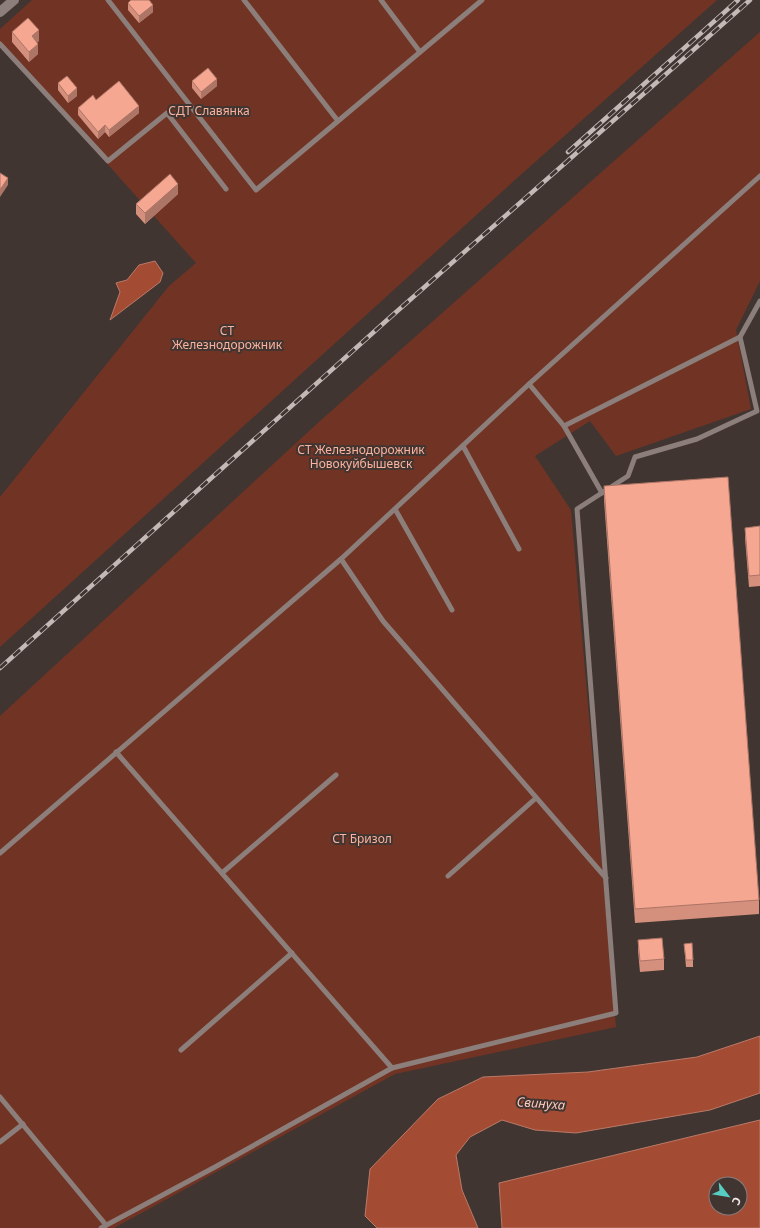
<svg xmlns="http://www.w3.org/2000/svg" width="760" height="1228" font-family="'Noto Sans',sans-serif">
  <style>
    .garden { fill: #713424 }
    .water { fill: #a44b33; stroke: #ba7a68; fill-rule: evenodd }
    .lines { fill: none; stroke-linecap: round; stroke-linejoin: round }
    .service { stroke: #8c7e7a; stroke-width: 5 }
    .minor { stroke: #8c7e7a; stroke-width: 10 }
    .rail-casing { stroke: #c3bab8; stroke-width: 4.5 }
    .rail { stroke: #413532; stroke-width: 3; stroke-dasharray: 9; stroke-linecap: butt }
    .wall { fill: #d4907d }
    .shaded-wall { fill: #ac7566 }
    .building { fill: #f6a791; stroke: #ac7566 }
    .labels { text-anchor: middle; stroke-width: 4; stroke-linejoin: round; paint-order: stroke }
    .park-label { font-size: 12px; fill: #fcb29d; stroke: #413532 }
    .water-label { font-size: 13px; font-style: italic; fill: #fdcabc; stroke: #413532 }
  </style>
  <rect width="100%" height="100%" fill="#413532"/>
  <g class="garden">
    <path d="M32,0H717L516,179L0,647V497L169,286L196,263L0,44V29Z"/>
    <path d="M760,32V281L736,330L751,409L616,456L590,421L535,456L571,510L616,1027L395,1074L114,1228H0V716L320,421Z"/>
  </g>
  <g class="water">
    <path d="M155,261L163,273L160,282L110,320L120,292L116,283L127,280L139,265Z"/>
    <path d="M760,1036V1093L710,1110L576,1133L535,1130L502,1120L470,1137L456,1155L462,1190L478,1228H377L365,1216L370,1169L438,1099L483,1077L588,1072L697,1057Z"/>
    <path d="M760,1120V1228H502L499,1183ZM716,1184H740V1208H716Z"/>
  </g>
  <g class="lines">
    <g class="service">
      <path d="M108,0L256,190L482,0"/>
      <path d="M244,0L338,121"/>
      <path d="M381,0L420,52"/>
      <path d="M0,44L108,161L167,113L226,189"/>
      <path d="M529,384L564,426L602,493"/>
      <path d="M564,426L740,337"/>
      <path d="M463,446L519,549"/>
      <path d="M395,509L452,610"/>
      <path d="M341,559L383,621L606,878"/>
      <path d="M116,752L392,1068"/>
      <path d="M0,853L341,559L529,384L760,176"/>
      <path d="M222,873L336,775"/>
      <path d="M448,876L536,798"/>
      <path d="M181,1050L292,953"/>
      <path d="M0,1097L106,1225"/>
      <path d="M0,1142L23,1124"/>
      <path d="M101,1228L215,1167L392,1068L616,1013L577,509L628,476L635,457L697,439L757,411L740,337L760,301"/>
    </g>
    <path class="minor" d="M0,12L14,0"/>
    <g class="rail-casing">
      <g id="rail">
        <path d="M568,152L738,0"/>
        <path d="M0,668L386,321L750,0"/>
      </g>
    </g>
    <use href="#rail" class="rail"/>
  </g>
  <g class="wall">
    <path d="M128,3L153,12L139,23L128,10Z"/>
    <path d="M12,32L39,41L37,42L38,54L29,62L12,42Z"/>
    <path d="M192,81L217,86L201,99L192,88Z"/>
    <path d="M58,83L77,96L68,103L58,90Z"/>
    <path d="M96,100L139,113L109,137L105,132L98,139L78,115V108Z"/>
    <path d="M178,194L145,224L136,214V204Z"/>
    <path d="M604,486L759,900V914L635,923L604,500Z"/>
    <path d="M760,526V586L749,587L745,538V528Z"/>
    <path d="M638,940L664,959V970L640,972L638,951Z"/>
    <path d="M684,944L693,960V967H686Z"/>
  </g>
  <g class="shaded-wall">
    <path d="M153,5V12L139,23V16Z"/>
    <path d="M39,30V41L32,47V36Z"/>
    <path d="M38,44V54L29,62V52Z"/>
    <path d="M217,79V86L201,99V92Z"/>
    <path d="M77,88V96L68,103V96Z"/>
    <path d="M139,106V113L109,137V130Z"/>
    <path d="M105,125V132L98,139V132Z"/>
    <path d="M8,178V185L0,197V190Z"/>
    <path d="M178,184V194L145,224V213Z"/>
  </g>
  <g class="building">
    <path d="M131,0H149L153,5L139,16L128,3Z"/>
    <path d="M28,18L39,30L32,36L38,44L29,52L12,32Z"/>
    <path d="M208,68L217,79L201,92L192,81Z"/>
    <path d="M67,76L77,88L68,96L58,83Z"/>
    <path d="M119,81L139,106L109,130L105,125L98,132L78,108L93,95L96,100Z"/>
    <path d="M0,173L8,178L0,190Z"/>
    <path d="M170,174L178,184L145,213L136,204Z"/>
    <path d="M728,477L759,900L635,909L604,486Z"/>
    <path d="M760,526V575L749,576L745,528Z"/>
    <path d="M662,938L664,959L640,961L638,940Z"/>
    <path d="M692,943L693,960H686L684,944Z"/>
  </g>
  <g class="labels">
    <g class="park-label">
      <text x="209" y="115">СДТ Славянка</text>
      <text x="227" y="335">СТ<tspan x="227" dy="14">Железнодорожник</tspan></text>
      <text x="361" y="454">СТ Железнодорожник<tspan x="361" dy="14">Новокуйбышевск</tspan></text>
      <text x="362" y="843">СТ Бризол</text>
    </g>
    <g class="water-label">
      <text transform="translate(541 1103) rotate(4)" y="5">Свинуха</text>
    </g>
  </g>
  <g transform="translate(728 1196) rotate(121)"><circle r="19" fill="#413532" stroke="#877c7a"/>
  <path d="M0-3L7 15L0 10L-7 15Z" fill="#57cec2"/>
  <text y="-6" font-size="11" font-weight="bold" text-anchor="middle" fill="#efe7e5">С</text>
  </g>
</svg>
